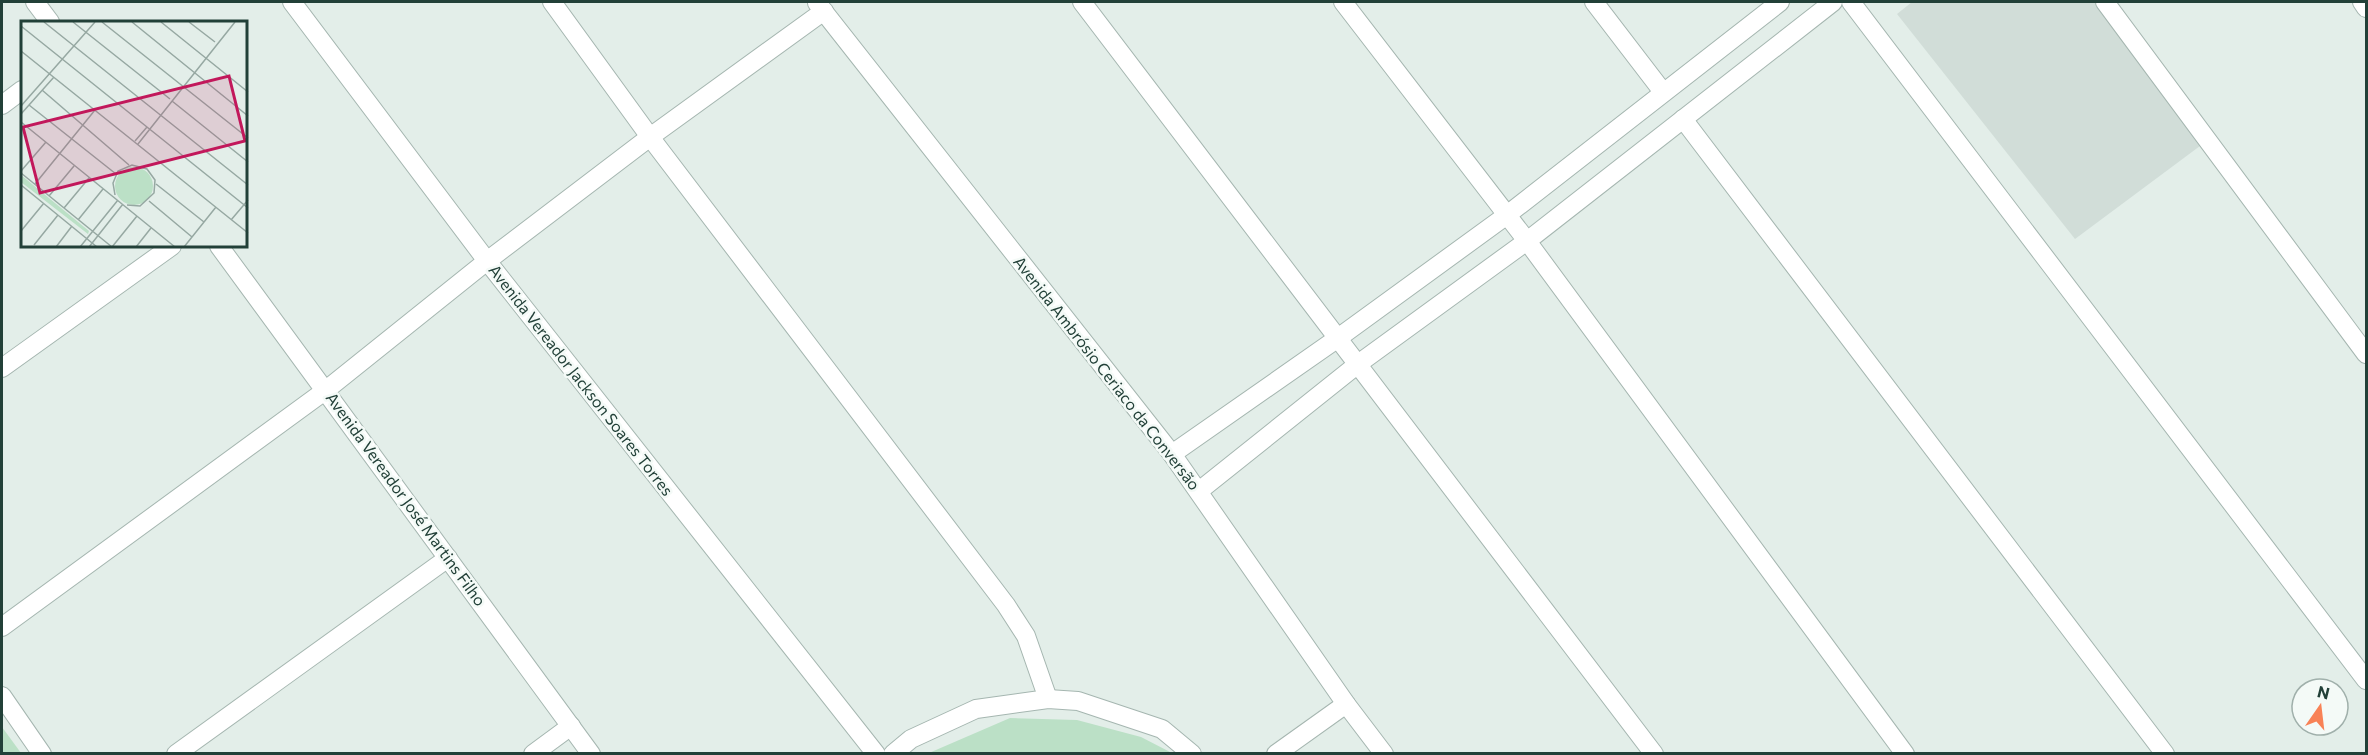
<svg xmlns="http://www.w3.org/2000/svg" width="2368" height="755" font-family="Commissioner,sans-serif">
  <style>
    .built { fill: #d1ddd8 }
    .green { fill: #bbe0c6 }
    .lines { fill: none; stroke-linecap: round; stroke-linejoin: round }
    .minor-casing { stroke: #a5b6b0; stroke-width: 20 }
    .tertiary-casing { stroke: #a5b6b0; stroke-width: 20 }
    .minor { stroke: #fff; stroke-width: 18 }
    .tertiary { stroke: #fff; stroke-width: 18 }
    .labels { text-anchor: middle; stroke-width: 5; stroke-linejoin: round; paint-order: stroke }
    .street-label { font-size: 16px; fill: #224038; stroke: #f4faf7 }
    .inset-road { fill: none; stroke: #96a8a2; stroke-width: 1.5 }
    .view { fill: #c2185b; fill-opacity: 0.15; stroke: #c2185b; stroke-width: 3 }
    .inset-edge { fill: none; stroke: #224038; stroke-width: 3 }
  </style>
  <rect width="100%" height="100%" fill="#e3eee9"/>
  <path class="built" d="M1912,2H2098L2204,143L2075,239L1897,14Z"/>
  <g class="green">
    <path d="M1010,718L1077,720L1141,737L1172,753H929Z"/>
    <path d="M2,727L21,753H2Z"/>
  </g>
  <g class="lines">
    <g class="minor-casing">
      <g id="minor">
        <path d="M35,2L50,22"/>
        <path d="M292,2L487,261L876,754"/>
        <path d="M552,2L650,137L1006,605L1026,636L1048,699"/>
        <path d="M1082,2L1654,754"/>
        <path d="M1343,2L1527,241L1905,754"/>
        <path d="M1594,2L1663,92"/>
        <path d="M1851,2L2366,680"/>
        <path d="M2105,2L2366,354"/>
        <path d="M2362,2L2366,8"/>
        <path d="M817,3L1172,454L1346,704L1384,754"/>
        <path d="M2,105L22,90"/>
        <path d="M1683,119L2165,754"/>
        <path d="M219,246L591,754"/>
        <path d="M2,368L172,246"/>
        <path d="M2,627L326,390L487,261L650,137L824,11"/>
        <path d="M2,696L42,754"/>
        <path d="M176,754L448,558"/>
        <path d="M533,754L571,726"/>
        <path d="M893,754L911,739L976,709L1048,699L1078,701L1162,729L1192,754"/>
        <path d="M1276,754L1346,704"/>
      </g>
    </g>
    <g class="tertiary-casing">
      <g id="tertiary">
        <path d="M1172,454L1338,338L1507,215L1780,2"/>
        <path d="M1199,491L1358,364L1527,241L1833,2"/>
      </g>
    </g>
    <use href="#minor" class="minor"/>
    <use href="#tertiary" class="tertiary"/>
  </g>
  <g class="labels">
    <g class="street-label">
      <text transform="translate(1107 373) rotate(52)" y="6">Avenida Ambrósio Ceriaco da Conversão</text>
      <text transform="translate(581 380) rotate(52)" y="6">Avenida Vereador Jackson Soares Torres</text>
      <text transform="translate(406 499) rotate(54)" y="6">Avenida Vereador José Martins Filho</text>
    </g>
  </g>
  <g transform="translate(21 21)">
    <rect width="226" height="226" fill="#e3eee9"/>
    <path d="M94 165a19 19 0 1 1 38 0a19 19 0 1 1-38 0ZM0,154L68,210L67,213L0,161Z" fill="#bbe0c6"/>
    <path class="inset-road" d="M23,1L227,164M52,1L149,78M81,1L227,117M111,1L227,95M140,1L227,71M168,1L194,21M0,5L227,187M0,30L227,212M21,69L108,144M151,80L227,141M8,84L95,153M0,85L74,1M0,93L33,56M0,101L154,226M114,120L126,106M117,123L214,1M0,150L25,121M0,152L91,226M14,163L74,89M135,163L183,201M0,164L76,226M94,174L92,162L97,150L111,144L126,148L134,159L133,172L119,185L106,184M28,175L53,145M128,180L171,216M43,187L68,157M57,199L82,168M210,199L227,179M0,210L23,182M13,224L37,194M35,226L51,205M59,226L97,179M68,226L102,183M91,226L116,195M115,226L130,207M163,226L195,186"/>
    <path class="view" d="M208,55L224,120L19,172L2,106Z"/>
    <rect width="226" height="226" class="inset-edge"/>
  </g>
  <rect width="2368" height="755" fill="none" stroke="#224038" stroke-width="6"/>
  <g transform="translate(2320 707) rotate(14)"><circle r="28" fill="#f4faf7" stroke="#a0b0ab" stroke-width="1.5"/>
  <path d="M0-4.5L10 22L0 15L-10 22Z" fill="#f88256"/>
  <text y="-9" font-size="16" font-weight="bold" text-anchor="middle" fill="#224038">N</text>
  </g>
</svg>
